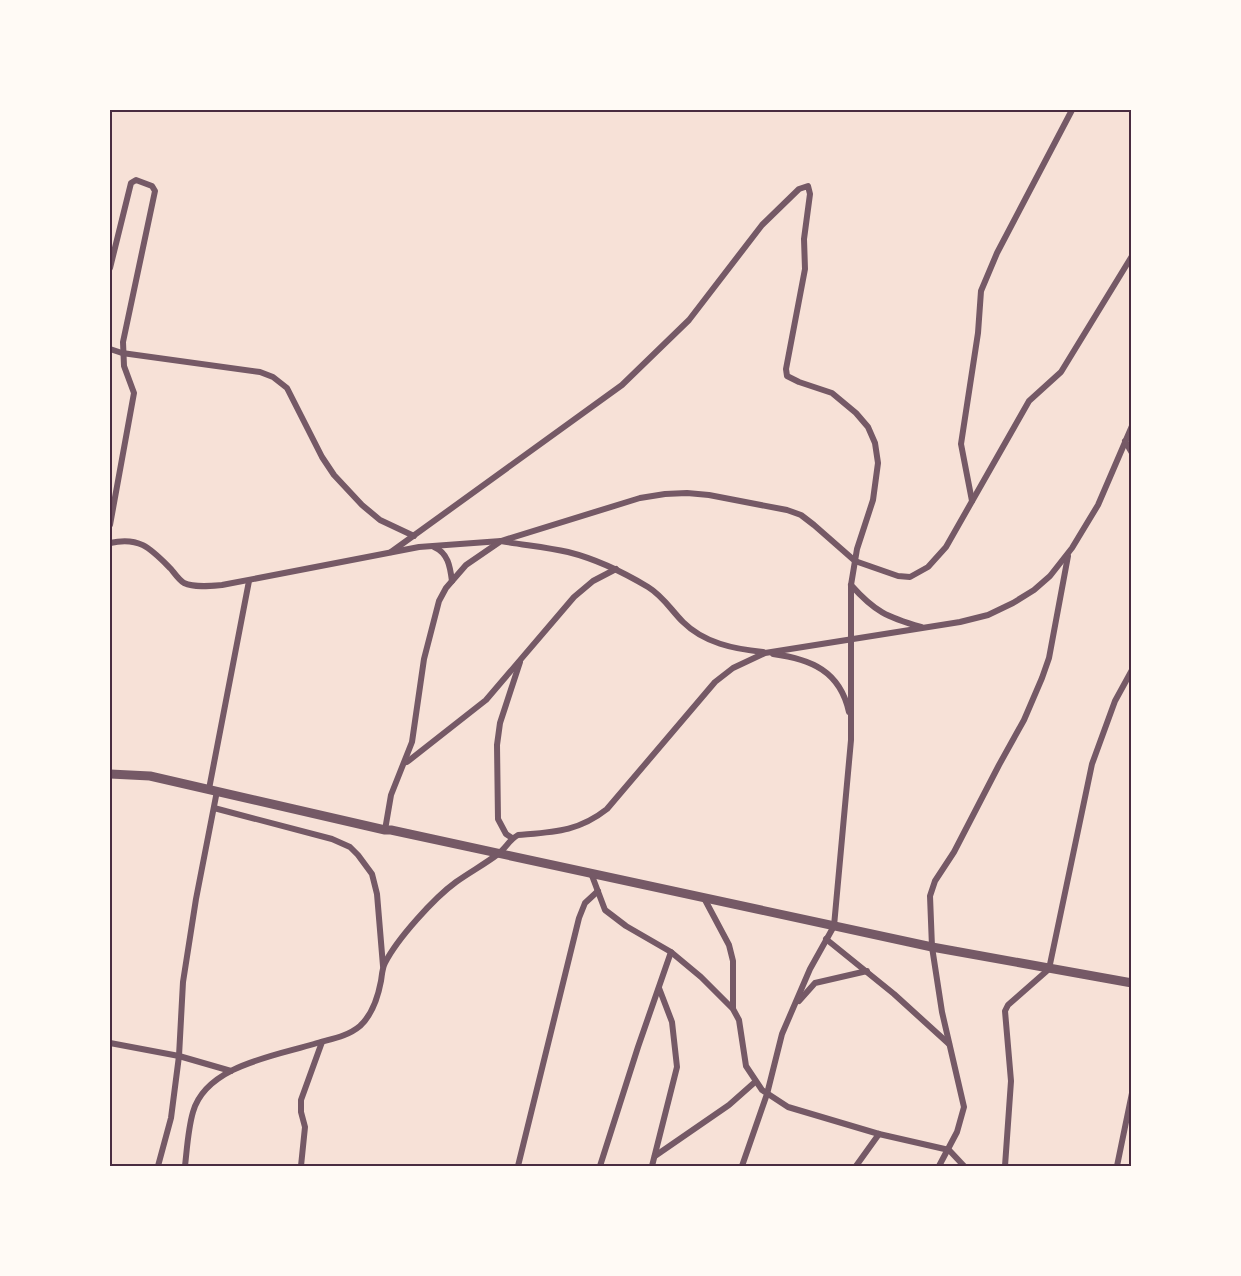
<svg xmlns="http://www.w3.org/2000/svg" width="1241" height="1276" font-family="Lato,sans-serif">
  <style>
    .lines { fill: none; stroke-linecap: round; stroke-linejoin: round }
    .minor { stroke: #755966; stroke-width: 6 }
    .tertiary { stroke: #755966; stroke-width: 9 }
    .neatline { fill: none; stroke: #4a2c40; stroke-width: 2 }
  </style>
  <rect width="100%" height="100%" fill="#f7e1d7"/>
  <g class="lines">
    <g class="minor">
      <path d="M110,268L131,183L136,180L152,186L155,191L123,342L124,366L134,393L110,525"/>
      <path d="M110,349L122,353L260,372L273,377L287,388L322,457L334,475L362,505L380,520L414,536"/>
      <path d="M1125,441L1132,453"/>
      <path d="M972,501L961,444L978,333L981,291L997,253L1072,110"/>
      <path d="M110,543C140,536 151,549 171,569C175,574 179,580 184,583C195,588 211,586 222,585L419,547L501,541L640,498L665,494L687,493L709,495L787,510L801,515L814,525L855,561L898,576L910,577L928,567L946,547L1029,401L1061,372L1132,256"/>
      <path d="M434,547C448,553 450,566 452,581"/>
      <path d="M391,552L622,385L689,320L762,225L799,189L808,186L810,194L804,239L805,269L786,369L787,376L799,382L832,393L856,413L868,427L875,443L878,463L873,500L857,549L851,585V740L834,926L810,969L782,1034L767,1094L742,1166"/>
      <path d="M851,585C875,612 887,617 921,627"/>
      <path d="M773,654C811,659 840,671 849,712"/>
      <path d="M407,762L486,700L574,597L593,581L616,569"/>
      <path d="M209,789L249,581"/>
      <path d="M214,808L332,839L350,847L358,855L372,874L377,894L383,966"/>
      <path d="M385,830L391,795L412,742L424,659L439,601L446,588L466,565L501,541C523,545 546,547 568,552C596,559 623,572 648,587C663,596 671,610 683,622C704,643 734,649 763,652"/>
      <path d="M512,838L506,834L498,819L497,745L500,723L520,662"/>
      <path d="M591,873L605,910L626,926L671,952L701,977L733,1009L739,1020L746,1066L762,1090L788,1107L879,1134L949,1150L964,1166"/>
      <path d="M704,898L729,945L733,961V1008"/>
      <path d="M826,939L894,994L949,1044"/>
      <path d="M799,1001L815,983L867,971"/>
      <path d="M110,1043L179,1056L231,1071"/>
      <path d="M655,1156L729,1105L755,1082"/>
      <path d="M158,1166L171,1118L179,1056L183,982L196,899L217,791"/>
      <path d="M185,1166C187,1149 188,1129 193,1112C206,1066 274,1056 314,1044C330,1039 347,1037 360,1026C373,1014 378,997 381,981C382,975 382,969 385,963C397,939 434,898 456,882C470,872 485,864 498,854C506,848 509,840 518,835C553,832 578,832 607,809L715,682L733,668L765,653L960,622L988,615L1013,603L1034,590L1050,576L1072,548L1098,505L1132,426"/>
      <path d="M301,1166L305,1127L301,1112V1100L322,1042"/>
      <path d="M518,1166L579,918L585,903L598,891"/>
      <path d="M600,1166L638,1047L671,952"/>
      <path d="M652,1166L677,1067L672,1022L659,988"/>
      <path d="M856,1166L879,1134"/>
      <path d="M939,1166L957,1132L964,1107L942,1012L932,947L930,896L935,881L954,852L999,765L1024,720L1042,678L1049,658L1068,556"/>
      <path d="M1005,1166L1011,1081L1005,1011L1008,1005L1049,969L1092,764L1115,701L1132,670"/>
      <path d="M1117,1166L1132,1093"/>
    </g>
    <path class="tertiary" d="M110,774L150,776L385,830H391L932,947L1132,983"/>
  </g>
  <rect width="1241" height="1276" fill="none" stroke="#fffaf5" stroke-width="222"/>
  <rect x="111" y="111" width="1019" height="1054" class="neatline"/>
</svg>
